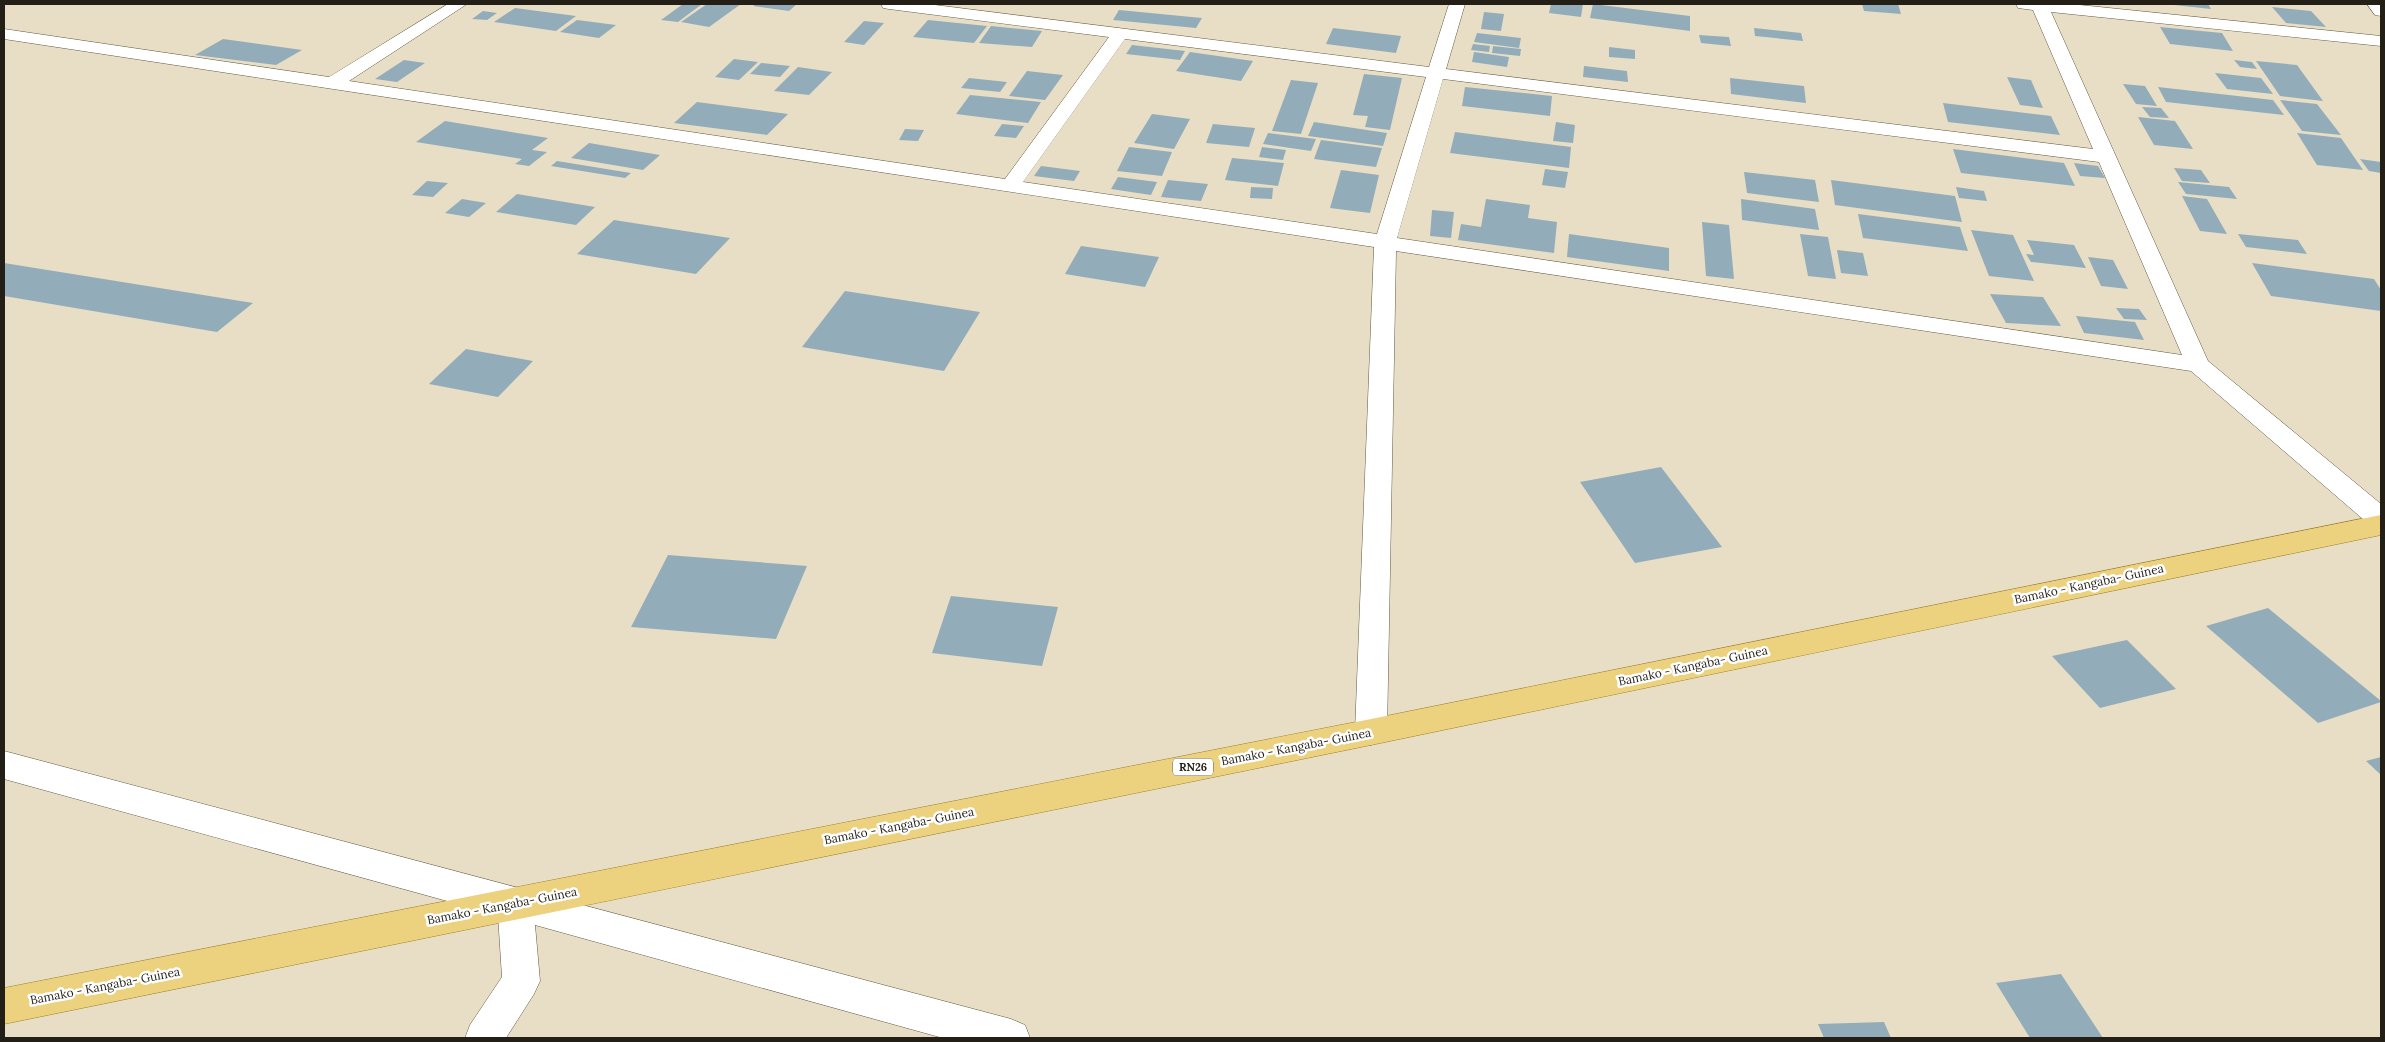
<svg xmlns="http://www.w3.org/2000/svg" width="2385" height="1042" font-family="Lora,serif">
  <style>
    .building { fill: #92adb9 }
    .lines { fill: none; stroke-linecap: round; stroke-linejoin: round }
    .minor-casing { stroke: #615944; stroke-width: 1 }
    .primary-casing { stroke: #9e7f22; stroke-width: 1 }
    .minor { fill: #fff; fill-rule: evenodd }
    .primary { fill: #ecd17f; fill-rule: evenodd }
    .labels { text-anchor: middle; stroke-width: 5; stroke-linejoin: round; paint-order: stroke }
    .shield { fill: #fff; stroke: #65625c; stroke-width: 1 }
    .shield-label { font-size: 11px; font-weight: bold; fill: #231f16 }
    .street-label { font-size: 12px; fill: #231f16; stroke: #fff }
  </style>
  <rect width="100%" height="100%" fill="#e8dec6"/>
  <g class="building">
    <path d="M683,4H702L678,22L661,20Z"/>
    <path d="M707,4H741L709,27L681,22Z"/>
    <path d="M756,4H797L789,11L753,6Z"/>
    <path d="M1551,4H1583L1581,17L1549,13Z"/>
    <path d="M1593,4L1690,16V31L1590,18Z"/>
    <path d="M1862,4H1898L1901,14L1864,11Z"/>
    <path d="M2174,4H2208L2211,9L2174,5Z"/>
    <path d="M2272,7L2311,11L2326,27L2286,23Z"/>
    <path d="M515,8L576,16L556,31L494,22Z"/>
    <path d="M1119,10L1202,18L1196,28L1113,20Z"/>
    <path d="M483,11L497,13L487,20L472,19Z"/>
    <path d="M1484,12L1504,14L1501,31L1481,29Z"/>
    <path d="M577,20L616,25L599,38L560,32Z"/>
    <path d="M928,20L987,26L974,43L913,37Z"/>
    <path d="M864,21L884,23L864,45L844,42Z"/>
    <path d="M991,26L1042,31L1032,47L979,43Z"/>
    <path d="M2160,27L2222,33L2233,51L2170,44Z"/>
    <path d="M1333,28L1401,36L1396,53L1326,44Z"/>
    <path d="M1754,28L1801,33L1803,41L1755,36Z"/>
    <path d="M1477,33L1521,38L1519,48L1474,42Z"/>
    <path d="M1699,35L1729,37L1731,46L1701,43Z"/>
    <path d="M223,39L302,50L276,65L195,55Z"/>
    <path d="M1473,44L1490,46L1489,52L1471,50Z"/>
    <path d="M1132,45L1185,51L1180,60L1126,54Z"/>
    <path d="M1493,46L1521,49L1520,56L1492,53Z"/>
    <path d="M1609,47L1635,50V59L1609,57Z"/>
    <path d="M1190,52L1253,61L1241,81L1176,71Z"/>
    <path d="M1474,52L1509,57L1507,67L1472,62Z"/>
    <path d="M734,59L758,62L739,80L715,77Z"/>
    <path d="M404,60L425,63L397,82L375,79Z"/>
    <path d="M2234,60L2252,62L2257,69L2240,67Z"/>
    <path d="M2256,61L2297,65L2323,101L2280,96Z"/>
    <path d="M761,63L790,66L780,77L750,74Z"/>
    <path d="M1584,66L1627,71L1628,82L1583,77Z"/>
    <path d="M798,67L832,72L809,95L774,91Z"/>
    <path d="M1027,71L1063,75L1045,100L1009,96Z"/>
    <path d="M2215,73L2261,78L2273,94L2227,89Z"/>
    <path d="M1364,74L1402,78L1390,130L1365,127L1368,116L1353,115Z"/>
    <path d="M2007,77L2031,80L2043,108L2020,105Z"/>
    <path d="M969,78L1007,82L1000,92L961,88Z"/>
    <path d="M1730,78L1804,86L1806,103L1731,94Z"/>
    <path d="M1291,80L1318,83L1301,134L1272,131Z"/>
    <path d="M2123,84L2145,86L2157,106L2136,104Z"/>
    <path d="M1465,87L1552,96L1550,116L1462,106Z"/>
    <path d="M2158,87L2273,100L2284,115L2166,102Z"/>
    <path d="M970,95L1041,102L1028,123L956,114Z"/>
    <path d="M2280,100L2317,104L2341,135L2302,131Z"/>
    <path d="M697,102L788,114L767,135L674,123Z"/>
    <path d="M1943,103L2051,116L2060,135L1948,122Z"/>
    <path d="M2142,107L2161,108L2169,118L2150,117Z"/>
    <path d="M1152,114L1190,119L1174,149L1134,143Z"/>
    <path d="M2138,117L2175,121L2193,149L2154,145Z"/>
    <path d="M445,121L548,138L532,150L547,152L529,166L515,164L522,159L416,142Z"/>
    <path d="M1314,122L1387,133L1383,146L1308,136Z"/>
    <path d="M1556,122L1575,125L1573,143L1553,141Z"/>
    <path d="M1002,124L1024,126L1016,138L994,136Z"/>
    <path d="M1213,124L1255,128L1249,147L1206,143Z"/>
    <path d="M905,129L924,130L918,141L899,140Z"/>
    <path d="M1455,132L1571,147L1569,168L1450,153Z"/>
    <path d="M1268,133L1316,139L1311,151L1263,144Z"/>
    <path d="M2297,133L2341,138L2363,170L2317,165Z"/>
    <path d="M1321,140L1382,148L1376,167L1314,159Z"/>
    <path d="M589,143L660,155L643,170L571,158Z"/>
    <path d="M1129,147L1172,152L1162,176L1117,171Z"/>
    <path d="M1262,147L1286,150L1283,160L1259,157Z"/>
    <path d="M1953,149L2064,163L2075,186L1961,173Z"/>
    <path d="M1232,158L1284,163L1278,186L1225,180Z"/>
    <path d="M2360,159L2381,162V173L2369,171Z"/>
    <path d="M557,161L631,173L625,178L551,166Z"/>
    <path d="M2074,163L2098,166L2105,178L2080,176Z"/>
    <path d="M1041,166L1080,171L1074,181L1034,176Z"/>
    <path d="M2174,168L2201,170L2210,183L2182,181Z"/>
    <path d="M1545,169L1568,172L1565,188L1542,185Z"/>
    <path d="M1341,170L1379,175L1370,213L1330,208Z"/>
    <path d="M1744,172L1815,180L1819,202L1747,193Z"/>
    <path d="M1118,177L1157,182L1151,195L1111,189Z"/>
    <path d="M1168,180L1208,184L1201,201L1161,197Z"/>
    <path d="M1831,180L1955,196L1962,222L1835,205Z"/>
    <path d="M427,181L448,183L433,197L412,195Z"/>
    <path d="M2178,182L2229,187L2237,199L2186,194Z"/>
    <path d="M1251,187L1273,188L1272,199L1250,198Z"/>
    <path d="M1956,187L1984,191L1987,201L1959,198Z"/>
    <path d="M517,194L595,207L576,225L496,212Z"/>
    <path d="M2182,196L2207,199L2227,234L2200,231Z"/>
    <path d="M462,199L486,203L469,217L445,213Z"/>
    <path d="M1486,199L1530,205L1528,218L1557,222L1554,253L1458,240L1461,224L1481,227Z"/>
    <path d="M1741,199L1815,209L1819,230L1742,220Z"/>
    <path d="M1432,210L1454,212L1451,238L1430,236Z"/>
    <path d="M1858,214L1960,227L1968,251L1863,238Z"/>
    <path d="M614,220L730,238L696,274L577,254Z"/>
    <path d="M1702,222L1729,225L1734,279L1706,276Z"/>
    <path d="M1971,230L2013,235L2034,281L1989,276Z"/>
    <path d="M1569,234L1669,248V271L1567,257Z"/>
    <path d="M1800,234L1828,237L1836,279L1808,276Z"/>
    <path d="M2238,234L2298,240L2307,254L2246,247Z"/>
    <path d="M2027,240L2074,245L2086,268L2031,262L2026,254L2034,255Z"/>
    <path d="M1081,246L1159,257L1145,287L1065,274Z"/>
    <path d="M1837,250L1863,253L1868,276L1841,273Z"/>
    <path d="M2088,257L2113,260L2128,289L2101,286Z"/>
    <path d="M4,263L253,303L217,332L4,296Z"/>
    <path d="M2252,263L2374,279L2381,290V311L2271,296Z"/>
    <path d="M845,291L980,312L944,371L802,347Z"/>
    <path d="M1990,294L2043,297L2061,326L2006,323Z"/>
    <path d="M2116,308L2139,309L2147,320L2124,319Z"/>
    <path d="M2076,316L2135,322L2144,340L2084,333Z"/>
    <path d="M466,349L533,361L498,397L429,384Z"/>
    <path d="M1661,467L1722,547L1635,563L1580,482Z"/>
    <path d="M668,555L807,566L776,639L631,627Z"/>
    <path d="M951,596L1058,607L1042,666L932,653Z"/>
    <path d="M2268,608L2381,701V702L2318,723L2206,626Z"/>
    <path d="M2127,640L2176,689L2100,708L2052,656Z"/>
    <path d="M2381,757V775L2366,761Z"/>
    <path d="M2061,974L2103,1038H2030L1996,983Z"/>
    <path d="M1884,1022L1891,1038H1824L1818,1024Z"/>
  </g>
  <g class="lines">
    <g class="minor-casing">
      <g id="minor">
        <path d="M448,4H467L349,81L1005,179L1109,37L889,9L883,8L881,4H927L1429,67L1449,4H1465L1446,69L2093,149L2033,10L2018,8L2016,4H2070L2381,36V46L2051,12L2208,361L2381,504V529L2371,526L2191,371L1396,251L1387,732L1382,741L1371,745L1360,741L1355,732L1374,247L4,39V29L329,77ZM1125,39L1426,77L1377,234L1023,182ZM1443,79L2099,162L2182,355L1397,238Z"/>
        <path d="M2367,4H2381V16L2375,15Z"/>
        <path d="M4,751L1011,1019L1025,1025L1030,1038H943L535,925L540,981L534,994L506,1038H465L470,1025L502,977L498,915L4,779Z"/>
      </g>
    </g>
    <g class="primary-casing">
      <path id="primary" d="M2381,515V535L1371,745L4,1024V988L1371,719Z"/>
    </g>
    <use href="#minor" class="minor"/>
    <use href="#primary" class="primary"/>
  </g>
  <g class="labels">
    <rect class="shield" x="1173" y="758.5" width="40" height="17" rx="4"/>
    <g class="shield-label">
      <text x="1193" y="771">RN26</text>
    </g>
    <g class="street-label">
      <text transform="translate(2089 584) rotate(-12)" y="4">Bamako - Kangaba- Guinea</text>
      <text transform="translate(1693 666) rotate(-12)" y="4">Bamako - Kangaba- Guinea</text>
      <text transform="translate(1296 747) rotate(-11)" y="4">Bamako - Kangaba- Guinea</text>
      <text transform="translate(899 826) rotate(-11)" y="4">Bamako - Kangaba- Guinea</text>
      <text transform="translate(502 906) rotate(-11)" y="4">Bamako - Kangaba- Guinea</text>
      <text transform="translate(105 986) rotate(-11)" y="4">Bamako - Kangaba- Guinea</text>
    </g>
  </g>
  <rect width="2385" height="1042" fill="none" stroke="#231f16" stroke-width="10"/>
</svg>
